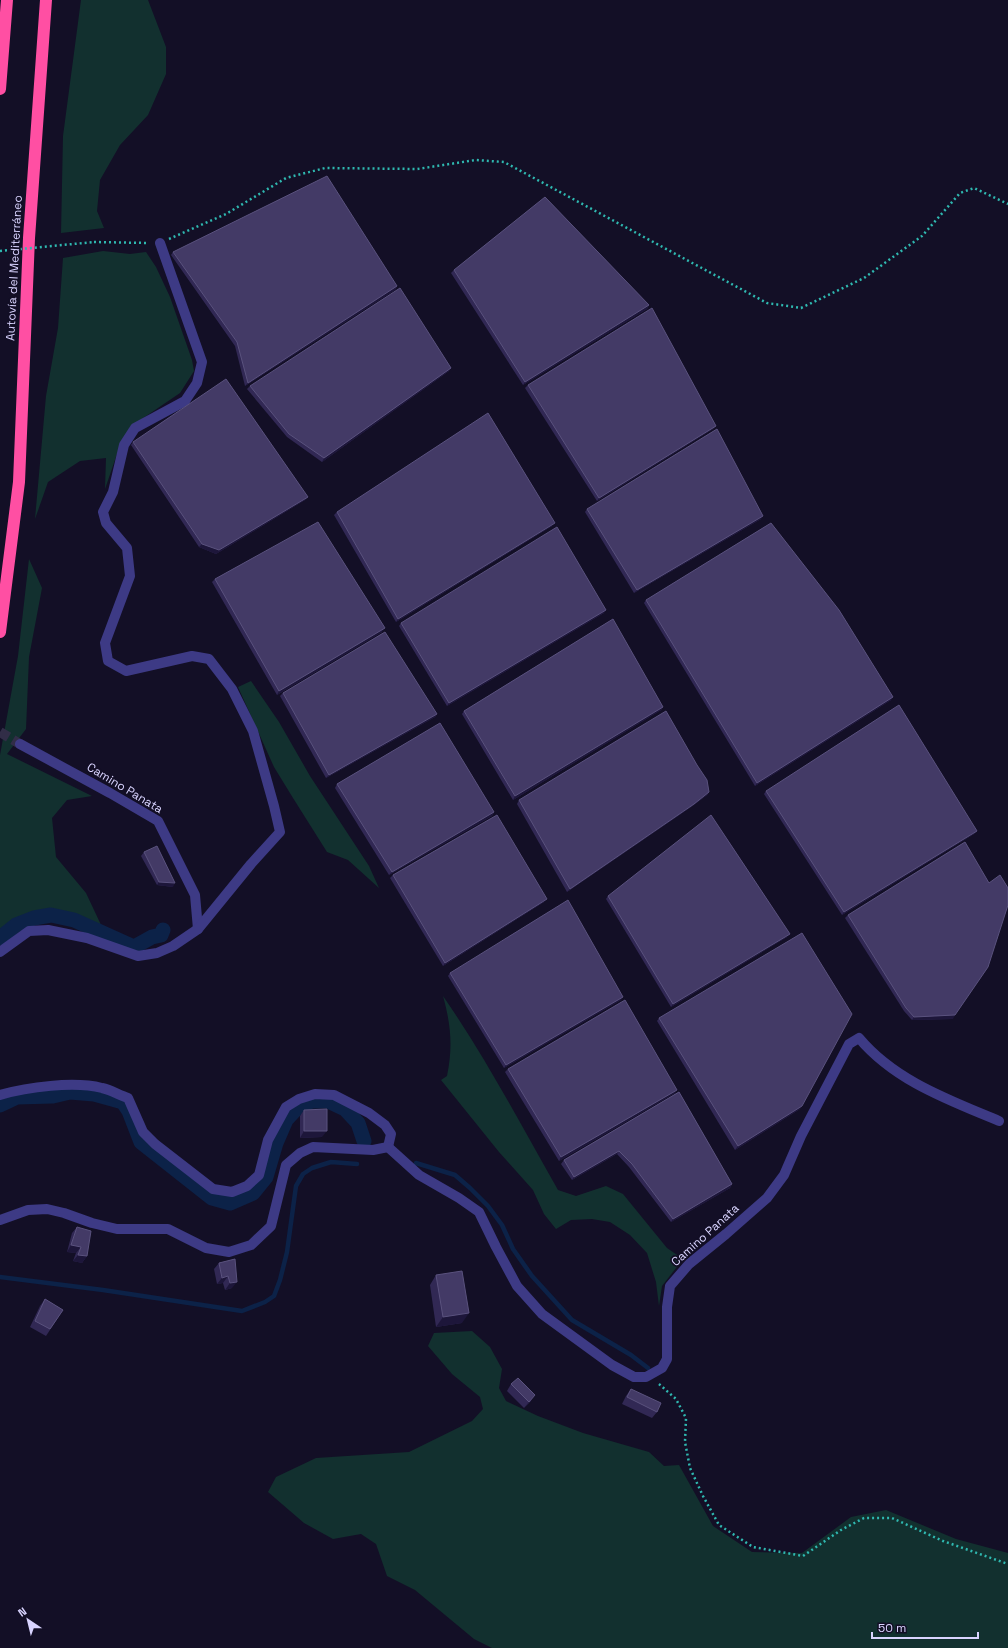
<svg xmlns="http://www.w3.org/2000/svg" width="1008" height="1648" font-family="'Space Grotesk',sans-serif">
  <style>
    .green { fill: #12302f }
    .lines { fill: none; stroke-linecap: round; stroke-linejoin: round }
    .stream { stroke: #0c2248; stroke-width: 4.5 }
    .canal { stroke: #0c2248; stroke-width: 15 }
    .minor-tunnel { stroke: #312d47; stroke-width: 10; stroke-dasharray: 10 5; stroke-linecap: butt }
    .path { stroke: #2fb8b0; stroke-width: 2.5; stroke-dasharray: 2 3; stroke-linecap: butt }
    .minor { stroke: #3d3a85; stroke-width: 10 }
    .highway { stroke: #ff4fa3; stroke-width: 12 }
    .path-bridge { stroke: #2fb8b0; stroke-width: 2.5; stroke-dasharray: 2 3; stroke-linecap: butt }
    .wall { fill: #312854 }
    .shaded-wall { fill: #1d163a }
    .building { fill: #433a66; stroke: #5a527e }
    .labels { text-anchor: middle; stroke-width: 3.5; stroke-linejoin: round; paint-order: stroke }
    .street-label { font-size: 12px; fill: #d9d4ff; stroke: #130f26 }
  </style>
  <rect width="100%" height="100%" fill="#130f26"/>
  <g class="green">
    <path d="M81,0H148L166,47V74L148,115L120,145L100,180L97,211L104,228L61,233L63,136Z"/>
    <path d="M103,251L130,254L146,252L156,267L170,297L192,360L194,371L180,393L130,427L117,454L105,489L106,458L80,461L48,482L35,519L46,396L58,328L63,258Z"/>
    <path d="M29,559L42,588L29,657L26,729L7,754L92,796L67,800L52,818L56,857L86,893L102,927L111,939C82,926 50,911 19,927C12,930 6,937 0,942V755L18,656Z"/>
    <path d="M251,681L279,722L310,776L369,866L379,888L348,860L327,852L293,798L274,767L238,687Z"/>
    <path d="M443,996C486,1058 521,1125 558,1190L576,1196L606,1186L623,1194L667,1248L683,1259L662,1286L659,1306L656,1282L647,1253L630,1235L610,1222L592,1219L571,1220L556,1229L544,1214L533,1190L499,1152L441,1080L447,1076C453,1047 451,1025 443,996Z"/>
    <path d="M472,1331L490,1347L502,1369L499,1388L506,1401L538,1416L583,1433L649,1452L664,1466L679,1465L713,1526L752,1552L802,1553L851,1517L886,1510L956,1539L1008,1553V1648H492L474,1639L415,1590L387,1576L376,1544L361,1534L333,1539L304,1523L268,1492L276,1477L316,1458L409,1452L472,1421L483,1409L480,1397L452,1374L428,1346L434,1333Z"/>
  </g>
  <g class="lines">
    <g class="stream">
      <path d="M416,1163L455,1175L470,1188L488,1206L502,1225L513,1249L532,1276L572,1320L631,1355L648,1368"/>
      <path d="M0,1277L103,1290L242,1311L265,1302L274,1296L280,1280L287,1252L296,1186L303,1174L312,1168L331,1162L357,1164"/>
    </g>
    <g class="canal">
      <path d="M0,938L16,925L34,918L51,915L74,920L134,947L152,937L161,935L163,930"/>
      <path d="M0,1105L17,1097L53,1096L70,1092L94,1094L123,1102L129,1111L141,1142L212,1198L230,1203L253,1193L266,1177L276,1143L286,1120L299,1106L312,1101H328L345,1109L358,1123L364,1141"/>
    </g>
    <path class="minor-tunnel" d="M0,732L20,744"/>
    <g class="path">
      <path d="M169,239L226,214L286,178L325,168L417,169L476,160L504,162L767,303L801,308L864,278L922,236L960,193L974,188L1008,204"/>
      <path d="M94,242L149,243"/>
      <path d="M659,1384L676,1399L686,1418L685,1442L690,1468L703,1496L719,1525L753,1547L803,1556L841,1530L864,1518H892L943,1541L1008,1564"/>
    </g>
    <g class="minor">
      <path d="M20,744L110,793L158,821L195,895L198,929"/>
      <path d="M0,952L29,931L48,930L87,938L138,956L157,953L173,946L198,929L251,864L280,832L274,806L253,731L232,689L209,659L192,656L126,671L108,661L105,643L130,576L127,548L106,523L103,512L113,492L124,445L135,428L185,401L197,383L202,362L160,243"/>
      <path d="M0,1095C27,1087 74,1081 102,1088C111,1090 119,1095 128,1098L143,1132L155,1144L213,1189L232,1192L247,1186L259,1175L268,1140L286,1107L299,1099L315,1094L334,1095L369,1113L385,1125L391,1134L388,1147"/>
      <path d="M388,1147L419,1175L459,1198L479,1212L496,1247L517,1286L542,1314L612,1365L634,1377H646L662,1368L667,1359V1307L670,1286L689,1264L726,1234L767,1198L784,1175L801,1136L849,1044L859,1038C895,1081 949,1100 999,1121"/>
      <path d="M0,1220L28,1210L47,1209L64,1213L92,1223L117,1229H168L206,1248L229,1252L251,1245L271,1226L286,1165L300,1153L313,1147L373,1150L388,1147"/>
    </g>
    <g class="highway">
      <path d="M0,89L7,0"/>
      <path d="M0,632L19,482L29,238L46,0"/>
    </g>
    <path class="path-bridge" d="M0,251L94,242"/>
  </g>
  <g class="wall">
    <path d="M173,252L397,286L395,290L245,386L235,346L171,255Z"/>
    <path d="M454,270L649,305L647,309L523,385L451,273Z"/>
    <path d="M449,371L322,462L287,437L247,389L250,386Z"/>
    <path d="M528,385L716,426L713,429L597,501L525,388Z"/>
    <path d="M133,442L308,497L305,500L216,554L199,547L131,445Z"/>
    <path d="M587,509L761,519L634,593L585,512Z"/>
    <path d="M337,512L552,526L396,622L334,515Z"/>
    <path d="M215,579L382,632L277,695L212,582Z"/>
    <path d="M646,600L891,700L755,786L644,603Z"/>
    <path d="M604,613L447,706L399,626L401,623Z"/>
    <path d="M283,693L437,714L435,717L326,778L280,696Z"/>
    <path d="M663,707L661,710L513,800L462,714L464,711Z"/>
    <path d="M337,784L494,812L492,816L389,875L335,788Z"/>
    <path d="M766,791L977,831L974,834L842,915L764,794Z"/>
    <path d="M709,792L707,795L691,807L567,892L517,804L519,800Z"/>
    <path d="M144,852L173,887L157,885L141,856Z"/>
    <path d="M393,875L544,902L443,966L390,878Z"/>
    <path d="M608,896L787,937L671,1007L606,899Z"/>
    <path d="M848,915L953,1019L912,1020L904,1011L845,918Z"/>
    <path d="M450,973L621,1000L504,1068L448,976Z"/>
    <path d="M659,1018L800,1109L735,1150L657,1021Z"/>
    <path d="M508,1069L675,1093L559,1161L505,1072Z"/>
    <path d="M679,1092L732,1184L730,1188L671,1222L629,1167L617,1154L572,1180L561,1164L564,1160Z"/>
    <path d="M304,1110L322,1137L300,1138V1116Z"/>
    <path d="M77,1227L87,1256L82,1263L73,1261L76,1253L67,1252L72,1233Z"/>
    <path d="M235,1259L232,1288L225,1290L223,1283L217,1284L214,1269L219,1263Z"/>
    <path d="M436,1275L462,1323L436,1327L430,1285Z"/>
    <path d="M45,1299L63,1310L46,1336L30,1327L40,1306Z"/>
    <path d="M511,1384L531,1401L524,1408L507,1391Z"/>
    <path d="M631,1389L657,1412L652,1418L622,1404L626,1396Z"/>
  </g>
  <g class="shaded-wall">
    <path d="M397,286L395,290L245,386L248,383Z"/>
    <path d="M649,305L647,309L523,385L525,382Z"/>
    <path d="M451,368L449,371L322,462L324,458Z"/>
    <path d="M716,426L713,429L597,501L599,498Z"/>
    <path d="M308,497L305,500L216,554L199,547L202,544Z"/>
    <path d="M763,516L761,519L634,593L637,590Z"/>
    <path d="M555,523L552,526L396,622L398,619Z"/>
    <path d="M606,610L604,613L447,706L449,703Z"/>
    <path d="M385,628L382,632L277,695L279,691Z"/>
    <path d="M893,697L891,700L755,786L757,783Z"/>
    <path d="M663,707L661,710L513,800L515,796Z"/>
    <path d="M437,714L435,717L326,778L329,775Z"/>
    <path d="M709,792L707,795L691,807L567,892L570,889Z"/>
    <path d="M494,812L492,816L389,875L392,872Z"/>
    <path d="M977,831L974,834L842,915L844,912Z"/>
    <path d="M159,882L175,883L173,887L157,885Z"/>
    <path d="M547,899L544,902L443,966L445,963Z"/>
    <path d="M790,934L787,937L671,1007L673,1004Z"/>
    <path d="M623,997L621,1000L504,1068L506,1065Z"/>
    <path d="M955,1015L953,1019L912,1020L914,1017Z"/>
    <path d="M677,1090L675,1093L559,1161L561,1157Z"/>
    <path d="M802,1106L800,1109L735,1150L738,1146Z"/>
    <path d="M304,1131H327L322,1137L300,1138Z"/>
    <path d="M619,1151L617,1154L572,1180L574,1177Z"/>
    <path d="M732,1184L730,1188L671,1222L673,1219Z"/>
    <path d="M71,1245L81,1247L76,1253L67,1252Z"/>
    <path d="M78,1255L87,1256L82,1263L73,1261Z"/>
    <path d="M228,1276L223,1283L217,1284L222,1278Z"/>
    <path d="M237,1282L232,1288L225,1290L230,1283Z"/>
    <path d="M469,1313L462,1323L436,1327L443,1317Z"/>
    <path d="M535,1395L531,1401L524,1408L529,1402Z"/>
  </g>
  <g class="building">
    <path d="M327,176L397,286L248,383L237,342L173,252Z"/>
    <path d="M545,197L649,305L525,382L454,270Z"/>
    <path d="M400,288L451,368L324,458L289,434L250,386Z"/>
    <path d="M652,308L716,426L599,498L528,385Z"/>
    <path d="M226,379L308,497L219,550L202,544L133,442Z"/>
    <path d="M488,413L555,523L398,619L337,512Z"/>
    <path d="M717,429L763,516L637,590L587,509Z"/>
    <path d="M318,522L385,628L279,691L215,579Z"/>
    <path d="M771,523L839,610L893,697L757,783L646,600Z"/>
    <path d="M557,527L606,610L449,703L401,623Z"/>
    <path d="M613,619L663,707L515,796L464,711Z"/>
    <path d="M385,632L437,714L329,775L283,693Z"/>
    <path d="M899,705L977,831L844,912L766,791Z"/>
    <path d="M666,711L697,765L707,780L709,792L694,804L570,889L519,800Z"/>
    <path d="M440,723L494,812L392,872L337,784Z"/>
    <path d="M497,815L547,899L445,963L393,875Z"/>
    <path d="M711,815L790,934L673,1004L608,896Z"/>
    <path d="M965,842L989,883L1000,875L1008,888V905L988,967L955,1015L914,1017L906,1008L848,915Z"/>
    <path d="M157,846L175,883L159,882L144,852Z"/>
    <path d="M568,900L623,997L506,1065L450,973Z"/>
    <path d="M802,933L852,1014L802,1106L738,1146L659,1018Z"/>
    <path d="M625,1000L677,1090L561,1157L508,1069Z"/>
    <path d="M679,1092L732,1184L673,1219L632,1164L619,1151L574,1177L564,1160Z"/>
    <path d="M327,1109V1131H304V1110Z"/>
    <path d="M77,1227L91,1231L87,1256L78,1255L81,1247L71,1245Z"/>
    <path d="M235,1259L237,1282L230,1283L228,1276L222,1278L219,1263Z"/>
    <path d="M462,1271L469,1313L443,1317L436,1275Z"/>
    <path d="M45,1299L63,1310L50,1329L35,1321Z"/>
    <path d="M518,1378L535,1395L529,1402L511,1384Z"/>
    <path d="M631,1389L661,1403L657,1412L627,1397Z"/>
  </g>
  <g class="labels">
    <g class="street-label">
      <text transform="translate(14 268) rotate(-87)" y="4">Autovía del Mediterráneo</text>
      <text transform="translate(125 788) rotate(31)" y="4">Camino Panata</text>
      <text transform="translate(705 1235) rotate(-42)" y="4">Camino Panata</text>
    </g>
  </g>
  <g transform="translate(28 1620) rotate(325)" stroke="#130f26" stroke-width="3" paint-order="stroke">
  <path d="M0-3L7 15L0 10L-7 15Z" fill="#d9d4ff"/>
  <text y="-6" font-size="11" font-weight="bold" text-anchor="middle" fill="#d9d4ff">N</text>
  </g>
  <path d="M872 1632v6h106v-6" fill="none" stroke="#d9d4ff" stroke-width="2"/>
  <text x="878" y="1632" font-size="12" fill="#d9d4ff" stroke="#130f26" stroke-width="3" paint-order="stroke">50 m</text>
</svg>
